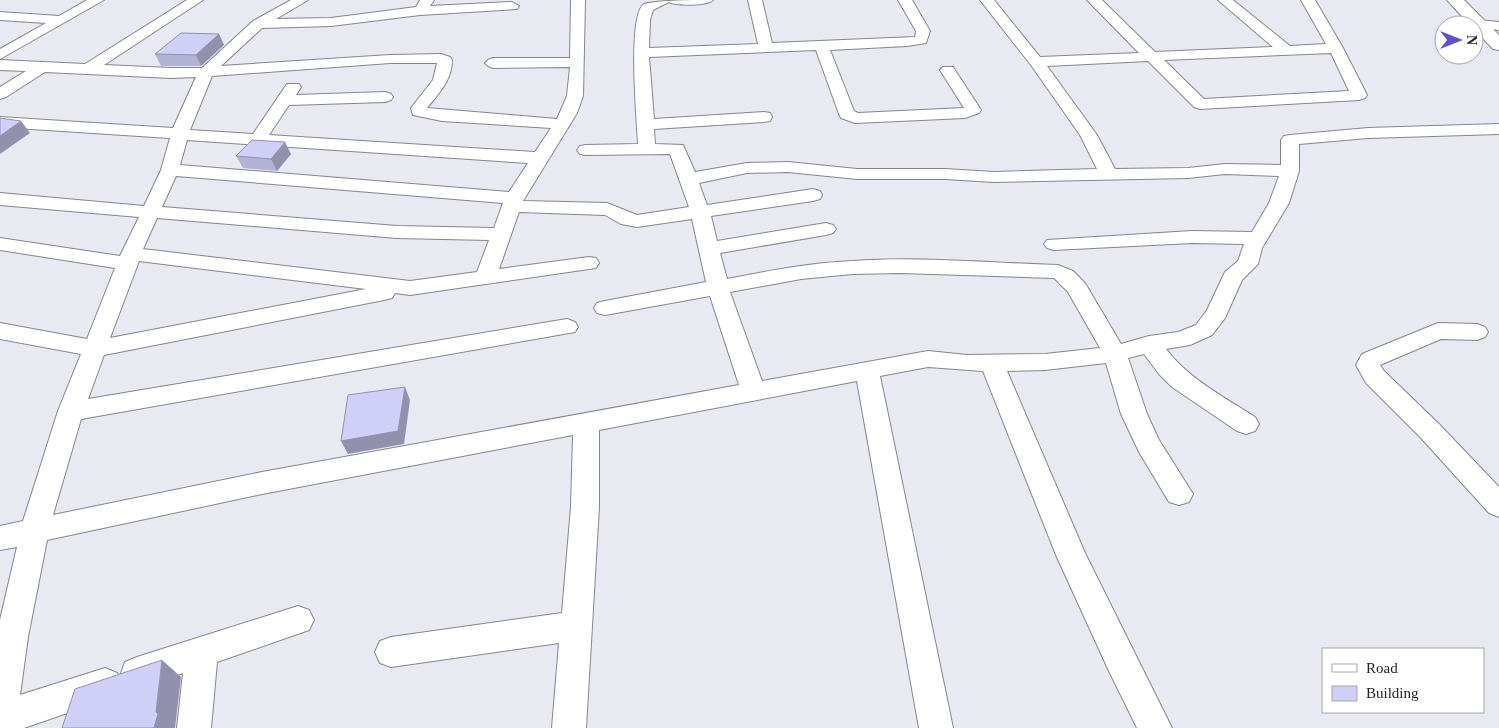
<svg xmlns="http://www.w3.org/2000/svg" width="1499" height="728" font-family="Georgia,serif">
  <style>
    .lines { fill: none; stroke-linecap: round; stroke-linejoin: round }
    .minor-casing { stroke: #85858d; stroke-width: 2 }
    .tertiary-casing { stroke: #85858d; stroke-width: 2 }
    .minor { fill: #fff; fill-rule: evenodd }
    .tertiary { fill: #fff; fill-rule: evenodd }
    .wall { fill: #b2b2d4 }
    .shaded-wall { fill: #9191ad }
    .building { fill: #cfcff7; stroke: #9191ad }
  </style>
  <rect width="100%" height="100%" fill="#e8e9f1"/>
  <g class="lines">
    <g class="minor-casing">
      <g id="minor">
        <path d="M87,0H104L0,59V49L46,23L0,20V12L59,16Z"/>
        <path d="M187,0H203L104,65L171,68H202L253,21L291,0H308L276,19L331,18L416,7L420,0H434L430,6L512,2L519,6L517,9L420,15L331,26L262,28L221,66L390,55L441,54L450,57L452,60C452,80 439,93 427,108L557,119L567,96L570,67L493,68L488,66L485,63L488,60L493,58H570L571,0H585L583,96L577,113L523,201L607,203L637,215L689,207L670,154L586,155L580,154L577,150L580,146L586,145L638,144C637,121 627,15 644,4C658,0 695,0 713,0C707,6 676,6 669,2L653,10L650,20L649,48L758,44L748,0H762L772,43L915,37L916,31L898,0H912L930,31L926,43L907,46L830,50L854,111L858,113L964,108L940,70L943,67H953L981,110L979,113L965,118L855,123L841,118L839,114L816,50L649,57L654,119L764,112L770,113L772,117L770,121L764,122L654,129L655,144L683,145L695,172L747,163L788,162L857,169H945L994,172L1097,169L1080,135L1031,65L980,0H994L1040,57L1139,53L1087,0H1102L1155,52L1273,47L1218,0H1233L1290,46L1326,44L1301,0H1315L1343,48L1367,95L1365,98L1359,100L1200,109L1194,107L1148,61L1047,66L1097,135L1115,169L1188,168L1225,164L1281,165V140L1284,136L1290,135L1368,128L1499,124V134L1368,138L1299,144V171L1289,203L1262,248L1258,264L1242,280L1225,318L1212,335L1190,345L1166,349C1189,379 1224,397 1255,417L1259,424L1255,431L1246,434L1237,431L1172,387L1159,374L1144,354L1128,358L1147,414L1159,440L1193,494L1189,502L1179,505L1169,502L1139,452L1121,414L1106,363L1045,370L1007,371L1085,553L1172,728H1137L1108,669L1056,555L983,371L928,367L880,376L953,728H919L857,381L599,430V507L586,728H552L559,643L391,667L380,663L375,652L380,641L391,637L562,613L571,507L573,435L262,494L47,540L28,637L20,695L105,668L117,673L122,684L117,695L105,700L24,728H0V620L17,547L0,550V526L23,521L58,411L81,354L0,339V323L87,339L115,268L0,250V238L120,256L139,217L0,205V193L144,206L161,170L170,138L0,127V117L173,128L196,77L171,78L45,72L6,97L0,99V87L26,71L0,70V60L85,64ZM1331,53L1349,91L1204,99L1164,60ZM390,63H437L433,80L411,108L413,115L442,121L551,128L535,152L269,135L289,105L385,102L391,100L393,97L391,94L385,92L296,95L301,87L299,84H287L253,134L190,130L212,76ZM187,140L528,163L509,192L180,165ZM788,172L857,179H945L994,182L1188,178L1225,174L1279,176L1269,203L1252,232L1192,231L1047,240L1044,244L1047,248L1054,250L1192,243L1244,244L1238,261L1225,272L1207,310L1196,325L1178,332L1149,336L1121,344L1085,283L1073,271L1058,265C990,263 920,256 852,261C809,263 768,271 727,279L720,253L826,235L833,233L836,229L833,225L826,223L717,241L711,216L813,201L820,199L822,195L820,191L813,189L707,205L699,183L747,173ZM176,176L503,203L494,228L397,226L162,207ZM519,212L605,215L621,224L637,227L692,219L706,282L605,301L597,303L594,308L597,313L605,315L710,296L739,385L262,472L53,515L81,419L575,332L578,327L575,322L567,319L88,399L104,355L384,300L392,298L395,293L410,295L596,268L599,263L596,258L589,257L499,269ZM157,218L397,238L489,240L477,272L410,281L143,249ZM139,261L366,289L110,338ZM901,273L1054,278L1068,292L1100,348L1045,354L967,355L928,351L762,381L730,292L801,279L852,274Z"/>
        <path d="M1479,20L1499,22V30L1474,27L1472,24Z"/>
        <path d="M1438,323L1477,324L1485,327L1488,332L1485,337L1477,340L1441,339L1380,365L1384,371L1439,424L1499,487V517L1489,513L1421,438L1366,383L1356,365L1362,354Z"/>
        <path d="M298,606L309,610L314,620L309,630L217,662L211,728H177L183,673L137,689L125,684L121,673L125,662L137,657Z"/>
      </g>
    </g>
    <g class="tertiary-casing">
      <path id="tertiary" d="M1447,0H1464L1499,35V50L1493,49L1474,29V25H1470Z"/>
    </g>
    <use href="#minor" class="minor"/>
    <use href="#tertiary" class="tertiary"/>
  </g>
  <g class="wall">
    <path d="M219,34L224,45L201,66H161L155,54Z"/>
    <path d="M291,154L277,171L243,168L236,156Z"/>
  </g>
  <g class="shaded-wall">
    <path d="M219,34L224,45L201,66L196,55Z"/>
    <path d="M21,121L30,133L0,154V136Z"/>
    <path d="M285,142L291,154L277,171L271,159Z"/>
    <path d="M405,387L410,400L404,444L348,454L341,441Z"/>
    <path d="M162,660L181,677L175,728H154Z"/>
  </g>
  <g class="building">
    <path d="M181,33L219,34L196,55L155,54Z"/>
    <path d="M0,118L21,121L0,136Z"/>
    <path d="M252,140L285,142L271,159L236,156Z"/>
    <path d="M405,387L398,431L341,441L348,395Z"/>
    <path d="M162,660L156,712L158,714L154,728H62L75,689Z"/>
  </g>
  <rect x="1322" y="648" width="162" height="65" fill="#ffffff" stroke="#a7a7a8"/>
  <rect x="1332" y="664" width="25" height="8" fill="#ffffff" stroke="#a7a7a8"/>
  <text x="1366" y="673" font-size="15" fill="#232326">Road</text>
  <rect x="1332" y="686" width="25" height="15" fill="#cfcff7" stroke="#a7a7a8"/>
  <text x="1366" y="698" font-size="15" fill="#232326">Building</text>
  <g transform="translate(1459 40) rotate(90)"><circle r="24" fill="#ffffff" stroke="#a7a7a8"/>
  <path d="M0-4L9 19L0 12L-9 19Z" fill="#6150c9"/>
  <text y="-8" font-size="14" font-weight="bold" text-anchor="middle" fill="#232326">N</text>
  </g>
</svg>
